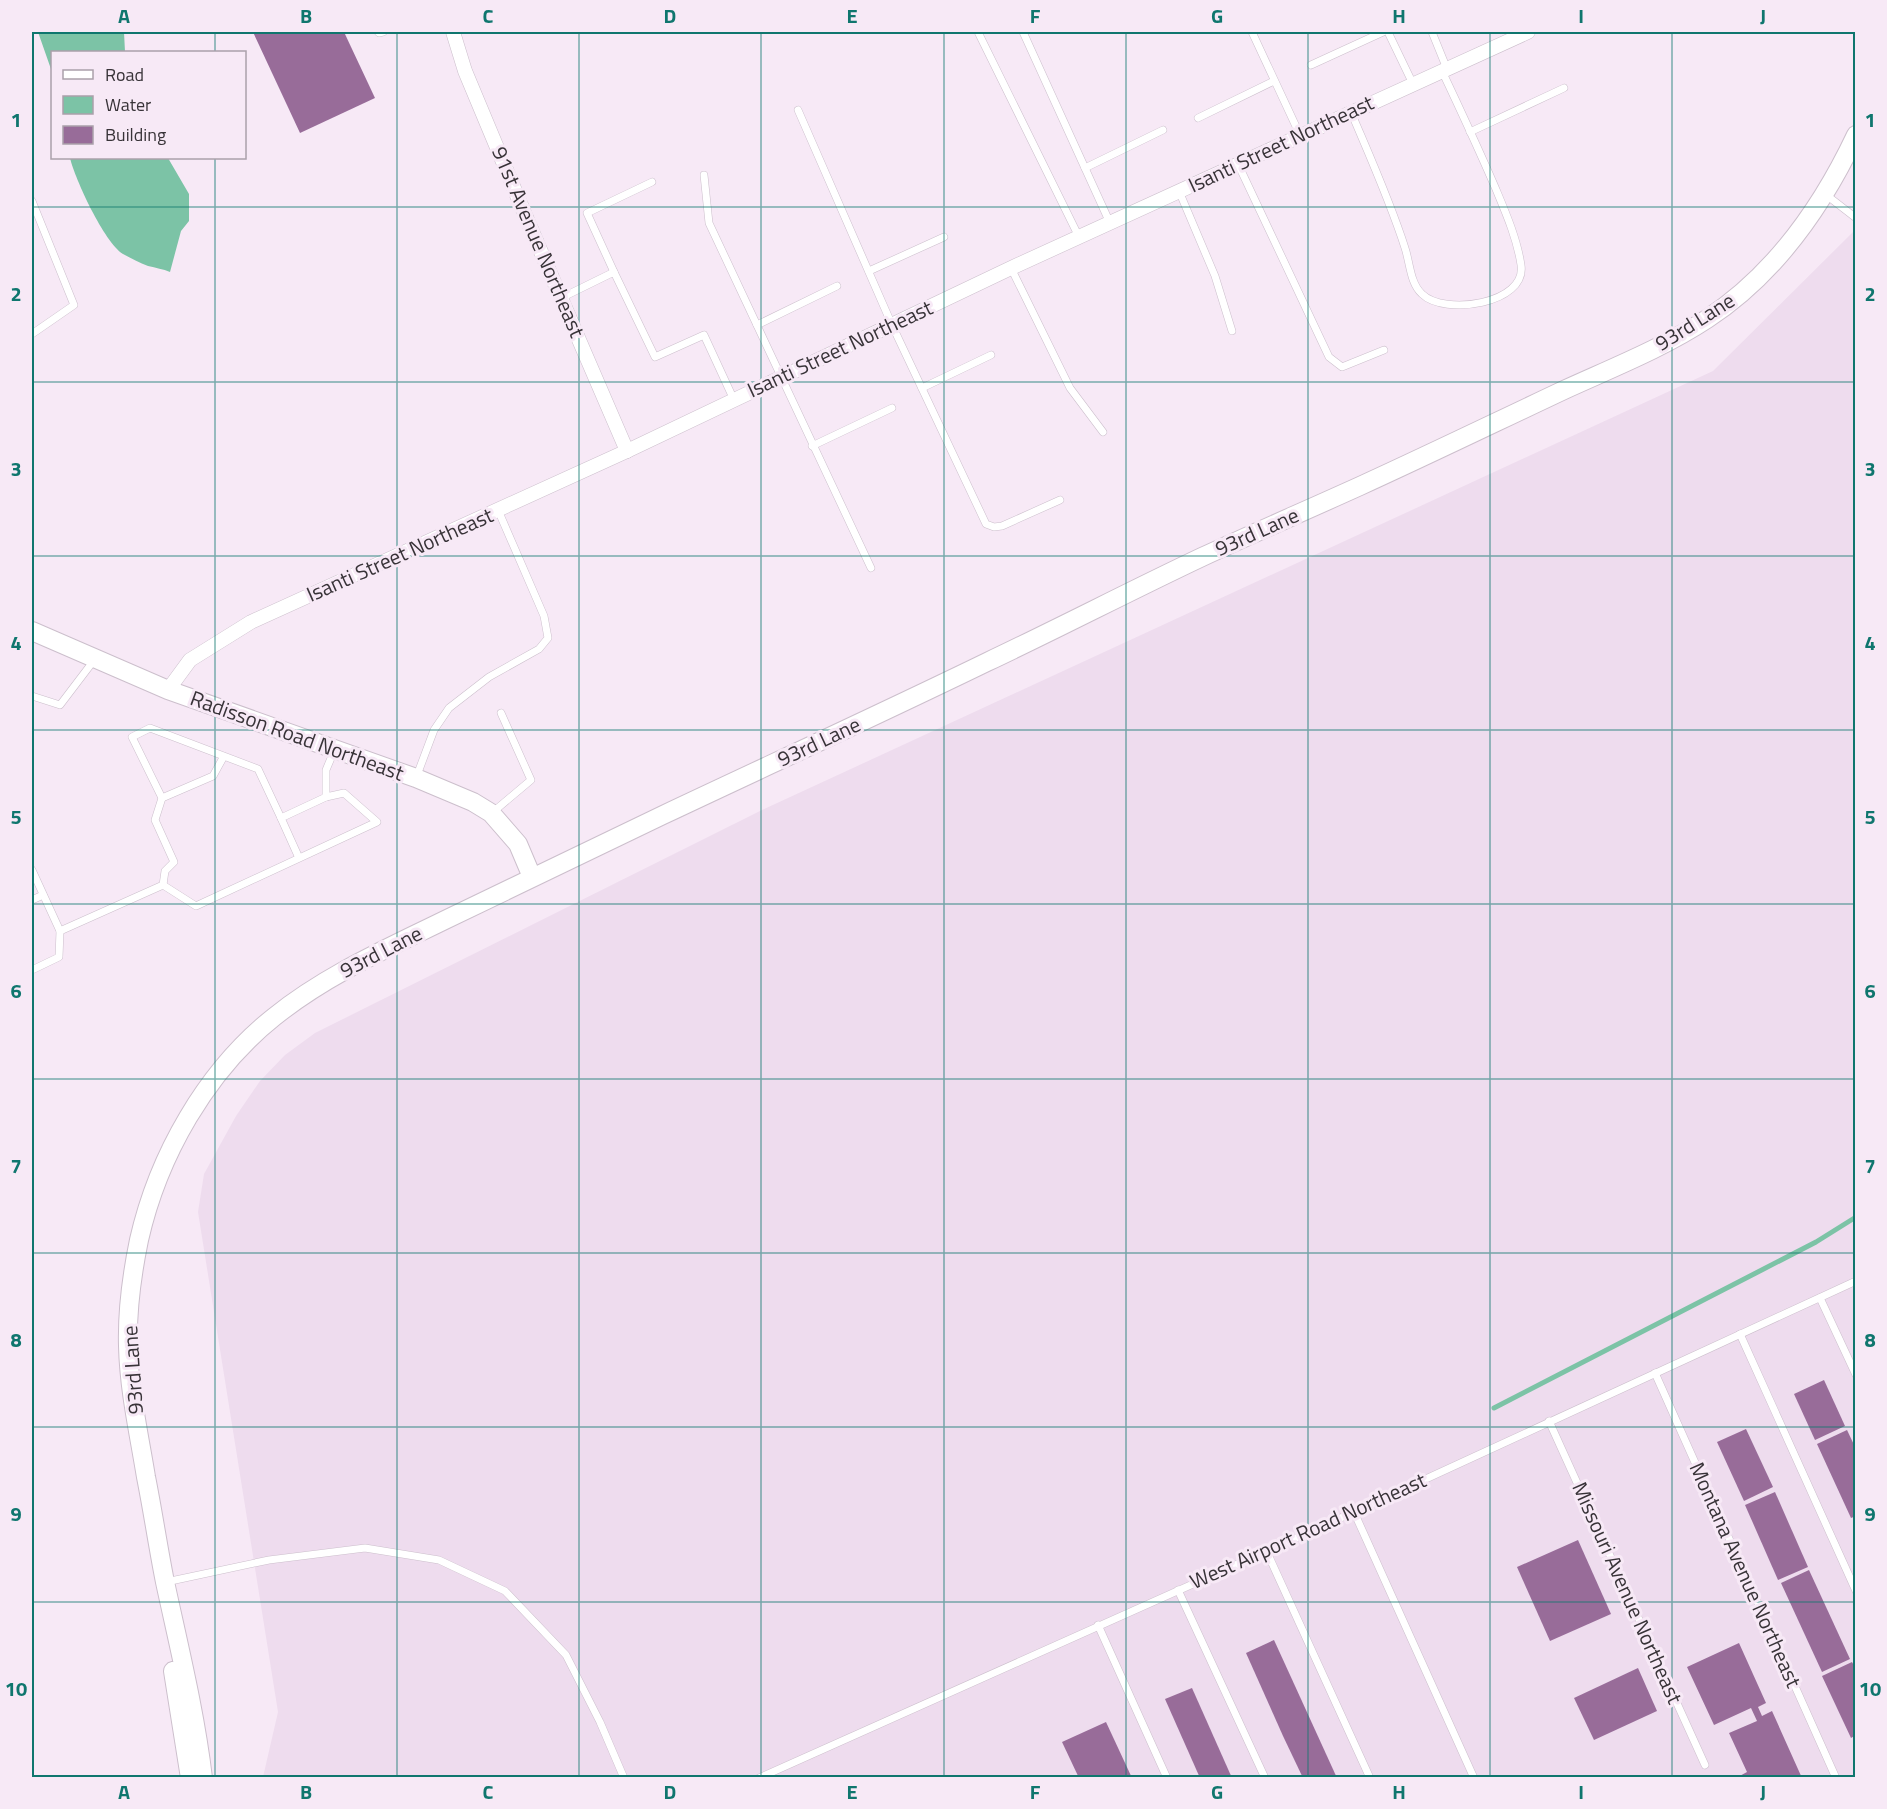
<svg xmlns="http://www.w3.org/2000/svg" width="1887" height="1809" font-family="'Titillium Web',sans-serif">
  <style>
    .built { fill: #eedcee }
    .water { fill: #7cc3a6 }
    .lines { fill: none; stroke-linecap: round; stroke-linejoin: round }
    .stream { stroke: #7cc3a6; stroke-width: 5 }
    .building { fill: #986c99 }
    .service-casing { stroke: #ccbfcc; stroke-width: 8 }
    .minor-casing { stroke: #ccbfcc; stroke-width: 15 }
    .tertiary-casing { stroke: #ccbfcc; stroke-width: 20 }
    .service { stroke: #fff; stroke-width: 7 }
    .minor { stroke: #fff; stroke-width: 14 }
    .tertiary { stroke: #fff; stroke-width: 18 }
    .grid { fill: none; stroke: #0f766e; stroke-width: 1.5; stroke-opacity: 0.55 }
    .labels { text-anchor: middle; stroke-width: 6; stroke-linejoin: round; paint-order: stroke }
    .street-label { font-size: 21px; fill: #383338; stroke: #f7e9f6 }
    .neatline { fill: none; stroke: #0f766e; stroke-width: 2 }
    .grid-label { font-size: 20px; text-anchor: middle; font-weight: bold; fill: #0f766e }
  </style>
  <rect width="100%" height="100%" fill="#f7e9f6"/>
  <path class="built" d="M1855,230V1777H263L278,1712L198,1212L204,1174L236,1116L260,1081L285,1055L315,1033L762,810L1713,371Z"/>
  <g class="water">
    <path d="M38,32H124L125,52H52V72Z"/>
    <path d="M70,158H168L189,194V221L181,231L170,272C163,269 156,268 148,266C140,263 131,258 123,254C104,242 75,179 70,158Z"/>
  </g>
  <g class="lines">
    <path class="stream" d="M1494,1408L1816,1242L1856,1217"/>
  </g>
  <g class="building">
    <path d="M253,32H344L375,98L300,133Z"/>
    <path d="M1824,1380L1845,1426L1815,1440L1794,1394Z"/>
    <path d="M1746,1429L1773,1487L1744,1501L1717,1442Z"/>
    <path d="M1847,1430L1856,1449V1516L1851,1518L1817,1444Z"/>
    <path d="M1775,1492L1808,1567L1778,1580L1745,1505Z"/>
    <path d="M1578,1540L1611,1614L1550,1641L1517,1567Z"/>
    <path d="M1809,1570L1850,1659L1822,1672L1781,1583Z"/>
    <path d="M1274,1640L1290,1675L1337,1778H1303L1283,1736L1246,1653Z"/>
    <path d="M1739,1643L1766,1703L1758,1707L1762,1716L1772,1711L1802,1778H1736L1747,1772L1729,1733L1757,1721L1751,1708L1714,1725L1687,1667Z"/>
    <path d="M1852,1662L1856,1669V1735L1851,1738L1822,1676Z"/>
    <path d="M1638,1668L1657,1711L1594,1740L1574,1698Z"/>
    <path d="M1192,1688L1232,1778H1200L1165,1699Z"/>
    <path d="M1106,1722L1132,1778H1079L1062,1742Z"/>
  </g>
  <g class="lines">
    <g class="service-casing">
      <g id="service">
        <path d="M378,32L379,33L383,32"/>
        <path d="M978,32L1079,237"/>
        <path d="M1023,32L1110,223"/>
        <path d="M1252,32L1300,135"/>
        <path d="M1388,32L1413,84"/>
        <path d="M1432,32L1447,69"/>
        <path d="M1311,65L1383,32"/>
        <path d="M798,110L892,325L986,524L994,527L1002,526L1060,500"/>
        <path d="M1351,112C1370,157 1390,201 1405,248C1410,263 1410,283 1422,294C1444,316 1527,304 1521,265C1517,238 1505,211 1495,187C1478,148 1460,109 1442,71"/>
        <path d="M1198,118L1274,81"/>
        <path d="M1470,132L1564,88"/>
        <path d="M1238,164L1329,357L1342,367L1384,350"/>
        <path d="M1085,168L1163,130"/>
        <path d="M704,175L709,223L871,568"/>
        <path d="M1179,191L1215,276L1232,331"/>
        <path d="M1825,194L1856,218"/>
        <path d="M32,201L74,305L32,334"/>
        <path d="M1011,268L1070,388L1103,432"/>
        <path d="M869,271L944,237"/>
        <path d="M614,272L587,213L652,182"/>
        <path d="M561,298L614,272L655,357L704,335L734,400"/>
        <path d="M757,325L837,286"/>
        <path d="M922,388L991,355"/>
        <path d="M812,446L892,408"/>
        <path d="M32,696L60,705L95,659"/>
        <path d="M224,756L213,776L162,798L132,737L150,728L258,769L281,818"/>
        <path d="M416,778L434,730L449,708L489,677L539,649L548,638L544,616L498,510"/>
        <path d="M326,797V770L334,751"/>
        <path d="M162,798L155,820L174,862L165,871L163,885"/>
        <path d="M493,812L531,780L501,713"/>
        <path d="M32,870L60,931L59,957L32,970"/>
        <path d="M32,900L43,895"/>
        <path d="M60,931L163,885L196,906L377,822L344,793L326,797L281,818L299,858"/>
        <path d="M1820,1298L1856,1375"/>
        <path d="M1740,1334L1856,1591"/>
        <path d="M1655,1373L1836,1778"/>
        <path d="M1549,1421L1705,1765"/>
        <path d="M1354,1512L1474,1778"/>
        <path d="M1266,1550L1370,1778"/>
        <path d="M166,1582L269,1560L365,1548L439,1560L505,1591L566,1655L600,1722L624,1778"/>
        <path d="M1178,1590L1265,1778"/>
        <path d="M1098,1625L1167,1778"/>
        <path d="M759,1778L1354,1512L1856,1281"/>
      </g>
    </g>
    <g class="minor-casing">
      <g id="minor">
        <path d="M453,32L465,71L526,217L627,451"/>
        <path d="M168,690L190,660L251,622L627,451L1011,268L1528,32"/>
      </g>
    </g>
    <g class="tertiary-casing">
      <g id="tertiary">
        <path d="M32,631L168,690L416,778L473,802L491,813L518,844L532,877"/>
        <path d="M173,1671L190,1778"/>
        <path d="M203,1778C195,1711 179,1647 165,1582C158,1547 153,1512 146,1477C139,1434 129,1390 128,1346C127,1311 132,1274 139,1240C158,1156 206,1071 274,1017C326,975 388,948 447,919C519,884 591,849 663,815C771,764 880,714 987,662C1059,628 1130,591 1202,557C1254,533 1307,510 1360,486C1428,455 1496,422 1564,390C1612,368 1663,348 1707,319C1774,275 1822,207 1856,135"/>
      </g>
    </g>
    <use href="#service" class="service"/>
    <use href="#minor" class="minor"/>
    <use href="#tertiary" class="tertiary"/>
  </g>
  <path class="grid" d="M215,32V52M397,32V1778M579,32V1778M761,32V1778M944,32V1778M1126,32V1778M1308,32V1778M1490,32V1778M1672,32V1778M215,158V1778M32,207H1856M32,382H1856M32,556H1856M32,730H1856M32,904H1856M32,1079H1856M32,1253H1856M32,1427H1856M32,1602H1856"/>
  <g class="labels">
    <g class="street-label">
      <text transform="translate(1281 144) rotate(-25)" y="7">Isanti Street Northeast</text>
      <text transform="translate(538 242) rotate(67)" y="7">91st Avenue Northeast</text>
      <text transform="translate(1695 322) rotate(-32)" y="7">93rd Lane</text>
      <text transform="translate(840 349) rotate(-25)" y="7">Isanti Street Northeast</text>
      <text transform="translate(1257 532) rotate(-24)" y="7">93rd Lane</text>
      <text transform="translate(400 555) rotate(-24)" y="7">Isanti Street Northeast</text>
      <text transform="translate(297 736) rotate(20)" y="7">Radisson Road Northeast</text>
      <text transform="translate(819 742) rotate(-25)" y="7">93rd Lane</text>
      <text transform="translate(381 952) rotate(-27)" y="7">93rd Lane</text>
      <text transform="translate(133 1370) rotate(-94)" y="7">93rd Lane</text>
      <text transform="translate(1308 1531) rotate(-24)" y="7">West Airport Road Northeast</text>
      <text transform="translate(1745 1575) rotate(66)" y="7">Montana Avenue Northeast</text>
      <text transform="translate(1627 1593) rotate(66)" y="7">Missouri Avenue Northeast</text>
    </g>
  </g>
  <rect width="1887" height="1809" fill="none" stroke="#f7e9f6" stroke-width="66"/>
  <rect x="51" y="51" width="195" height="108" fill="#f7e9f6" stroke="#aba0aa" stroke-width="1.5"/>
  <rect x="63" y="70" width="30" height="9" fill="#ffffff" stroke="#aba0aa" stroke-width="1.5"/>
  <text x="105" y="81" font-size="18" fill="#383338">Road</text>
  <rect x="63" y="96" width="30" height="18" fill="#7cc3a6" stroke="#aba0aa" stroke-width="1.5"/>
  <text x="105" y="111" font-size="18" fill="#383338">Water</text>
  <rect x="63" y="126" width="30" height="18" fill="#986c99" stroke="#aba0aa" stroke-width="1.5"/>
  <text x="105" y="141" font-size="18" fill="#383338">Building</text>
  <rect x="33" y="33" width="1821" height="1743" class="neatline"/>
  <g class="grid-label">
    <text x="124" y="23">A</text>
    <text x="306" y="23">B</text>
    <text x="488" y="23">C</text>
    <text x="670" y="23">D</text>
    <text x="852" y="23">E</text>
    <text x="1035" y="23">F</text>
    <text x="1217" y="23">G</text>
    <text x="1399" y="23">H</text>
    <text x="1581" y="23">I</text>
    <text x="1763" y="23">J</text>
    <text x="16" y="127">1</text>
    <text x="1870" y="127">1</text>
    <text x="16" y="301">2</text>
    <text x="1870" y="301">2</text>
    <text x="16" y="476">3</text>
    <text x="1870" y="476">3</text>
    <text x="16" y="650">4</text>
    <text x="1870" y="650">4</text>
    <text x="16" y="824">5</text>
    <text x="1870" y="824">5</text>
    <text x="16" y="998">6</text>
    <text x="1870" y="998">6</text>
    <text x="16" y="1173">7</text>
    <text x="1870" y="1173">7</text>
    <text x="16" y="1347">8</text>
    <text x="1870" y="1347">8</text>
    <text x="16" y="1521">9</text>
    <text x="1870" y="1521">9</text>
    <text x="16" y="1696">10</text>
    <text x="1870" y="1696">10</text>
    <text x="124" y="1799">A</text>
    <text x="306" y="1799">B</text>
    <text x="488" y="1799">C</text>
    <text x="670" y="1799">D</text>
    <text x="852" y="1799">E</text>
    <text x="1035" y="1799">F</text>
    <text x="1217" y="1799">G</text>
    <text x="1399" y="1799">H</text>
    <text x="1581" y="1799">I</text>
    <text x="1763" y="1799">J</text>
  </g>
</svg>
